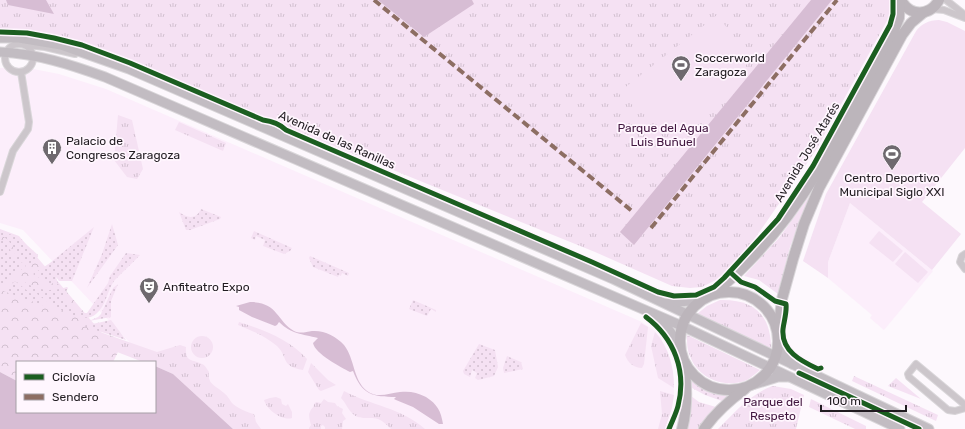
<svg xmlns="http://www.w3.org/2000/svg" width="965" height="429" font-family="Rubik,sans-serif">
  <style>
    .built { fill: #fceefb }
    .grass { fill: url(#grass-tufts) }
    .forest { fill: url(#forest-crowns) }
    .garden { fill: url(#garden-dots) }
    .pitch { fill: #f5e1f3 }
    .water { fill: #d7bdd4 }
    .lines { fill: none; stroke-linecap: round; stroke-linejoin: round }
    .minor-casing { stroke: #d9d6d9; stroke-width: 8 }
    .secondary-casing { stroke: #d9d6d9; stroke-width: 11 }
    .primary-casing { stroke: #d9d6d9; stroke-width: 12 }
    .minor { stroke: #ccc6cb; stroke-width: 6 }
    .secondary { stroke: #c2bcc2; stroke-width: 9 }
    .primary { stroke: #bcb5bb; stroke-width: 10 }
    .quiet { stroke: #8d6e63; stroke-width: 4; stroke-dasharray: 8 4; stroke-linecap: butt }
    .cycleway-casing { stroke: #fff6fe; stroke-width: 8 }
    .cycleway { stroke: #1b5e20; stroke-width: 5 }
    .labels { text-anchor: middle; stroke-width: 3.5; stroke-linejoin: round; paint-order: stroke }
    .poi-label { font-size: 12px; fill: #211c21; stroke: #fff6fe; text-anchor: start }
    .park-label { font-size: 12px; fill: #41163f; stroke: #fff6fe }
    .street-label { font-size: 12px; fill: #211c21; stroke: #fff6fe }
  </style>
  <defs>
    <pattern id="grass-tufts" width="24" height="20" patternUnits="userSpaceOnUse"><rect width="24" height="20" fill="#f5e1f3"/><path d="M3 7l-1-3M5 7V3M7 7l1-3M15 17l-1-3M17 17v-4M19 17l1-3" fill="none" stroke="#d2c0d0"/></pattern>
    <pattern id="forest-crowns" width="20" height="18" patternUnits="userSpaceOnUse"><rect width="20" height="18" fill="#f5e1f3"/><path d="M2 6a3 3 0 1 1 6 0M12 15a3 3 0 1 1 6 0" fill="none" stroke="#d2c0d0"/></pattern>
    <pattern id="garden-dots" width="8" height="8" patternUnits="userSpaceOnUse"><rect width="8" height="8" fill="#f5e1f3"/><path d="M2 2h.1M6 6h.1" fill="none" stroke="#d2c0d0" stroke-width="1.8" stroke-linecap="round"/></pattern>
  </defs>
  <rect width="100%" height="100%" fill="#fdf8fd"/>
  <g class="built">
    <path d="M23,67L59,74L106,89L642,322L655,331L661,338L673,371L674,393L664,429H233L155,362H148L23,230L0,223V68Z"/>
    <path d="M850,203L933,271L884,330L870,318L872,315L828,278V262Z"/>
  </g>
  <g class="grass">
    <path d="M0,0H891L892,8L888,19L816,150L747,250L722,277L702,287L690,288L672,286L595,252L130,63C114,57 98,50 82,45C55,37 28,33 0,32Z"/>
    <path d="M118,115L132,120L143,169L137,179L127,177L114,160Z"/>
    <path d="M179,122L226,143L223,151L175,130Z"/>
    <path d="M810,195L790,247L778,294L759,280L744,276L779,238Z"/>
    <path d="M0,294L83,326L157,352L180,345L186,347C185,363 192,359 202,364C205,365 207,369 209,372C207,385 217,386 224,393C228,396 229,399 232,403C235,407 249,413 254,414L256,422L261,429H233L173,374L155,366V362H143L19,314Z"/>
    <path d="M720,300C754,299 771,315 771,349L697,314L707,306Z"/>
    <path d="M239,322C264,330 289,339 307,359L303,370C280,366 289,358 277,346C266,337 251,330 238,325Z"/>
    <path d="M641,323L648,327L644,364L642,368C634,368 628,363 625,355Z"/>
    <path d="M655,332C669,347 674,367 674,388L658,378L651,346Z"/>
    <path d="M687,335L760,370C756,373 752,377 747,380C726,389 698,379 690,356C687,350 687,342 687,335Z"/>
    <circle cx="202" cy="347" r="11"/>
    <path d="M311,363L328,380L336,385L321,391L319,390L308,372Z"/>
    <path d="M854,376L938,415L936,421L852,381Z"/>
    <path d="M896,378L921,399L888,386Z"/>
    <path d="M773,386L791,389L804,395L796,429H718C734,413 751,393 773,386Z"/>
    <path d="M344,391C370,405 402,408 425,429H391C387,425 383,421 378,419C370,416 360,421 353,414C348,410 346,403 341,398Z"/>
    <path d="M660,391L674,395L672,408L665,429H658L662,414Z"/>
    <path d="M691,396L699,402L716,407L699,429H686Z"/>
    <path d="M276,397L281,399L282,404L286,406L288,404L292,412V418C282,421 267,410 264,400L270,398Z"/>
    <path d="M324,399L328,402L335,403L337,406L343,409L342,413L346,419L343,421L342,429H325V427L323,425L321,426V429H309V428L311,425C310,421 308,414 310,412C311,408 314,408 314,404L316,402L321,403Z"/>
    <path d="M811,399L866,426V429H855L809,407Z"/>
  </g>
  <path class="forest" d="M0,229L19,236L118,352L113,362H17V381L0,372Z"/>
  <g class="garden">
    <path d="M201,209L221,217L220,219L190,230H186L179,212C187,218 196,220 201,209Z"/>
    <path d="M112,224L118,245L87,288L102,254Z"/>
    <path d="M94,227L72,281H59L56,277L58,284L48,283L33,274L50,263Z"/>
    <path d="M0,231L18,237L38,255V257L28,265L24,261L16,259C15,249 10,239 0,235Z"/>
    <path d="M254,231L292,248L290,251L284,254L263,246L265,240L256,236L255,240L251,238Z"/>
    <path d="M0,239C8,244 12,250 12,260L23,263L26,266L0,286Z"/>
    <path d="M126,253L140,255C132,264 122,272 114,281C107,291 106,306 96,314C77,330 34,291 19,280L20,279C35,290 49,293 67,287L68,288L62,299C69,306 76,314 87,313L108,283L110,276Z"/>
    <path d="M310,256L349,273L348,276L342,273L341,276L339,275L338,277L313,267L309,258Z"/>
    <path d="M15,281L48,307L3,291Z"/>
    <path d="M118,284L111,301V317L89,321L98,317L101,314L113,288Z"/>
    <path d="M413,300L436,310V312L431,309L427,316L409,309Z"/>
    <path d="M111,320L126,340L83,326Z"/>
    <path d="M479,344L495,350L498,367L494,376L478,380L475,378L477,373L472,370L470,377L464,374L463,371Z"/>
    <path d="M507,356L521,362L523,369L504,373L503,368Z"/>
    <path d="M691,380C702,390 714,395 729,395L722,401L705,395L692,388Z"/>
  </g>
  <g class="pitch">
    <path d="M717,15L751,59L681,144L618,93Z"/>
    <path d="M939,20L947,22L965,31V148L922,202L961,234L932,270L850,203L828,262V278L803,261L826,194L915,33C920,24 929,20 939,20Z"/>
    <path d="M879,231L903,251L893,262L869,243Z"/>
    <path d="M905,252L928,272L918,283L895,264Z"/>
  </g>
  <g class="water">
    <path d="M6,0H46L54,14L8,5Z"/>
    <path d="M378,0H472L474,4L424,37Z"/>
    <path d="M811,0H832L634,245L620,232Z"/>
    <path d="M250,302C278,302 276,320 294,331C300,334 306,332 312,331C324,330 336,336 344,345C355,359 353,380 367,391C378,399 389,393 400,392C409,391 417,392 426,397C437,404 441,411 443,424H439L413,407L396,400L394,399L396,397C373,397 362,395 353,371L350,372C341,367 315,354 313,343L318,338C302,334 291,334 279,322L277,325L275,326L252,317L239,310V307L236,306Z"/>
    <path d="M155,366L173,374L233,429H0V372L17,381V412H155Z"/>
  </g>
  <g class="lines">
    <g class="minor-casing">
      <g id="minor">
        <path d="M946,0L965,15"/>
        <path d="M932,9L944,10L965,18"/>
        <circle cx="19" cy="58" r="14"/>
        <path d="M25,45L45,47L75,54"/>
        <path d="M0,192L13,151L28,129L29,122L21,72"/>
        <path d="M965,254L962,256L960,262L965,269"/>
        <path d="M965,405L916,364L908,374L909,377L948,410L955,411L965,408"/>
      </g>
    </g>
    <g class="secondary-casing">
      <g id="secondary">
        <path d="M0,38H19L61,45L129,69L613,279L929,429"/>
        <path d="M0,52C38,54 69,64 105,77L682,326L900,429"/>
        <path d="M667,303L701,300"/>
        <path d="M658,317L669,330L680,346"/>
        <path d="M779,341L784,353L792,364"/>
        <path d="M752,385L778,377H787"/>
      </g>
    </g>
    <g class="primary-casing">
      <g id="primary">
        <path d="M901,0C910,17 930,16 939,0"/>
        <circle cx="729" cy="341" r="49"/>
        <path d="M710,295C727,284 741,270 755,255C814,193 849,115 890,41L899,18L900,0"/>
        <path d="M778,333L782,299L793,259L804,224L819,188L902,35L911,23L923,13"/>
        <path d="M682,429C688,407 687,385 684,363"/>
        <path d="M704,429C715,413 730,400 745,389"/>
      </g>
    </g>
    <use href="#minor" class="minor"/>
    <use href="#secondary" class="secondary"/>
    <use href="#primary" class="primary"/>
    <g class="quiet">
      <path d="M374,0L632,211"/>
      <path d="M651,228L837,0"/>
    </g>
    <g class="cycleway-casing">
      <g id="cycleway">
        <path d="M0,32L27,33L54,38L82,45L130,63L263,120C271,121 280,124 286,130L592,262L658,292L674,296L696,295L714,287L724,278L778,219L813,166L890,25L893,14V0"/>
        <path d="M730,272L741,282L755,287L775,301L786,304C787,312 784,321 783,329C781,351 801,361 818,369L821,368"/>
        <path d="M646,317C674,338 687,371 678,406C676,414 672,421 669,429"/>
        <path d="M799,373L919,429"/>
      </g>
    </g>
    <use href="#cycleway" class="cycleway"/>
  </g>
  <defs>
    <g id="stadium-pin" transform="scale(1)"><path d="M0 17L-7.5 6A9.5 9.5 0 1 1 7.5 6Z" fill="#6e696e" stroke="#fff6fe"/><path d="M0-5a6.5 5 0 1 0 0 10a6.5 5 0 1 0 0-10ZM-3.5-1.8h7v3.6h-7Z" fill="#fff"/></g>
    <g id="building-pin" transform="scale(1)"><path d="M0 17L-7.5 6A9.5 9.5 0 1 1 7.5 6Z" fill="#6e696e" stroke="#fff6fe"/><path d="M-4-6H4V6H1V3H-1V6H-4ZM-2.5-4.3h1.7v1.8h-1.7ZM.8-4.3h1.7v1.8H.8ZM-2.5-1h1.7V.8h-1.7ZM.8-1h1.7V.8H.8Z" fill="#fff"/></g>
    <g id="theatre-pin" transform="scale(1)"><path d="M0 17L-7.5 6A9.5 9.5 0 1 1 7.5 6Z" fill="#6e696e" stroke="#fff6fe"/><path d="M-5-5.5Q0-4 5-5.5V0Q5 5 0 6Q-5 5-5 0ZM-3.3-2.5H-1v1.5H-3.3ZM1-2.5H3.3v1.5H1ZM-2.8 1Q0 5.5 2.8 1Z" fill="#fff"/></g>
  </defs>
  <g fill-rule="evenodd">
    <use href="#stadium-pin" x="681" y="65"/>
    <use href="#building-pin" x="52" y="148"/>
    <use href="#stadium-pin" x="892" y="154"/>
    <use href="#theatre-pin" x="149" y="287"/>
  </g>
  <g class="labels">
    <g class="poi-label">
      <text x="695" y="62">Soccerworld<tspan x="695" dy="14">Zaragoza</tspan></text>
      <text x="66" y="145">Palacio de<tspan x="66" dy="14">Congresos Zaragoza</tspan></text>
      <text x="892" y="182" text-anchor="middle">Centro Deportivo<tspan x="892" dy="14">Municipal Siglo XXI</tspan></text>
      <text x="163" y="291">Anfiteatro Expo</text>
    </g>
    <g class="park-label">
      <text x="663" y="132">Parque del Agua<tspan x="663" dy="14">Luis Buñuel</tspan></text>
      <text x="773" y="406">Parque del<tspan x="773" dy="14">Respeto</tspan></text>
    </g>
    <g class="street-label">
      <text transform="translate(337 140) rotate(24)" y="4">Avenida de las Ranillas</text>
      <text transform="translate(807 152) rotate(-59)" y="4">Avenida José Atarés</text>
    </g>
  </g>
  <rect x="16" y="361" width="140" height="52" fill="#fff6fe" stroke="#a69fa6"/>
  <rect x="24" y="374" width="20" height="6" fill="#1b5e20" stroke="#a69fa6"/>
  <text x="52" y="381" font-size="12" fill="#211c21">Ciclovía</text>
  <rect x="24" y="394" width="20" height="6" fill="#8d6e63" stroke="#a69fa6"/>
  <text x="52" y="401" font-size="12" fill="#211c21">Sendero</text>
  <path d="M821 405v6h85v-6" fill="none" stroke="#211c21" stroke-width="2"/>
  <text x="827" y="405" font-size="12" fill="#211c21" stroke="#fff6fe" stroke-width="3" paint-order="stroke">100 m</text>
</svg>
